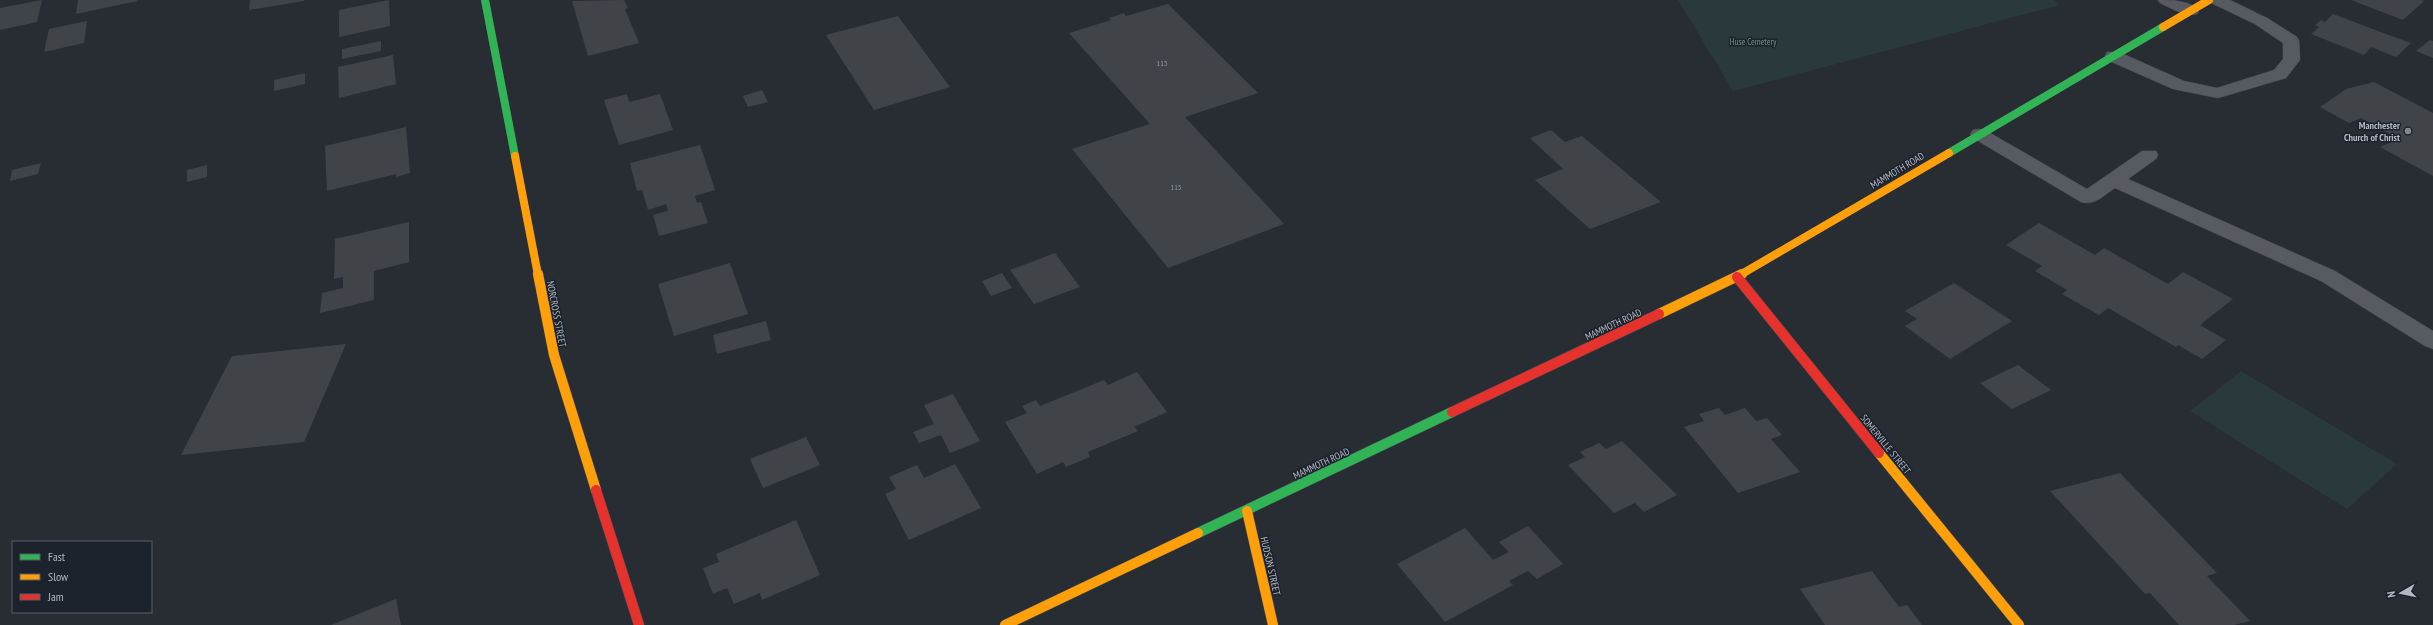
<svg xmlns="http://www.w3.org/2000/svg" width="2433" height="625" font-family="'PT Sans Narrow',sans-serif">
  <style>
    .green { fill: #2a393b }
    .building { fill: #404449 }
    .lines { fill: none; stroke-linecap: round; stroke-linejoin: round }
    .lane-casing { stroke: #46494e; stroke-width: 1 }
    .fast-far1-casing { stroke: #46494e; stroke-width: 8 }
    .fast-casing { stroke: #46494e; stroke-width: 11 }
    .slow-far1-casing { stroke: #46494e; stroke-width: 8 }
    .slow-casing { stroke: #46494e; stroke-width: 11 }
    .jam-casing { stroke: #46494e; stroke-width: 11 }
    .lane { fill: #575b61; fill-rule: evenodd }
    .fast-far1 { stroke: #30b455; stroke-width: 8 }
    .fast { stroke: #30b455; stroke-width: 10 }
    .slow-far1 { stroke: #ff9f0a; stroke-width: 8 }
    .slow { stroke: #ff9f0a; stroke-width: 10 }
    .jam { stroke: #e5322d; stroke-width: 10 }
    .poi-dot { fill: #828791; stroke: #1c232c; stroke-width: 1.5 }
    .labels { text-anchor: middle; stroke-width: 3; stroke-linejoin: round; paint-order: stroke }
    .number-label { font-size: 8px; fill: #969ba4 }
    .far-park-label { font-size: 9px; fill: #73967c; stroke: #1c232c }
    .poi-label { font-size: 10px; font-weight: bold; fill: #b2b8c3; stroke: #1c232c; text-anchor: end }
    .street-label { font-size: 10px; fill: #b2b8c3; stroke: #1c232c }
  </style>
  <rect width="100%" height="100%" fill="#282d33"/>
  <g class="green">
    <path d="M1678,0H2054L2060,5L1733,91Z"/>
    <path d="M2241,371L2397,464L2347,509L2190,411Z"/>
  </g>
  <g class="building">
    <path d="M42,0L37,22L0,30V8Z"/>
    <path d="M78,0H137V1L76,14Z"/>
    <path d="M250,0H304V1L249,10Z"/>
    <path d="M389,0L390,26L339,37V10Z"/>
    <path d="M624,0L628,8L625,9L639,43L588,56L572,1Z"/>
    <path d="M2351,0H2421L2424,1L2403,20Z"/>
    <path d="M1168,4L1258,93L1185,117L1284,224L1168,268L1072,149L1150,124L1069,33L1111,20L1109,18L1124,13L1126,16Z"/>
    <path d="M2333,14L2386,34L2411,43L2396,57L2371,47L2364,55L2311,34L2319,27L2315,25L2321,20L2325,22Z"/>
    <path d="M898,16L950,87L874,110L826,35Z"/>
    <path d="M87,21L84,43L44,52L49,29Z"/>
    <path d="M2430,40L2433,41V58L2416,51Z"/>
    <path d="M381,41V51L342,59V49Z"/>
    <path d="M393,55L396,84L339,98L338,67Z"/>
    <path d="M305,73V84L274,91V80Z"/>
    <path d="M2374,82L2433,113V176L2380,147L2399,139L2361,118L2349,123L2320,107L2346,89Z"/>
    <path d="M762,90L768,102L748,107L743,96Z"/>
    <path d="M627,94L629,102L660,94L673,130L619,145L604,100Z"/>
    <path d="M406,127L410,173L396,177V174L327,191L325,146Z"/>
    <path d="M1551,130L1565,142L1582,136L1661,202L1590,229L1535,180L1563,169L1530,138Z"/>
    <path d="M700,145L715,190L695,196L697,203L701,202L708,223L659,236L653,215L668,211L666,204L648,210L642,190L637,191L630,163Z"/>
    <path d="M41,163L38,174L10,181L12,170Z"/>
    <path d="M207,165V177L187,182V170Z"/>
    <path d="M409,222V262L374,271V300L320,313L322,293L343,288V277L334,279L335,239Z"/>
    <path d="M2039,223L2095,255L2104,248L2168,284L2183,272L2233,299L2200,325L2226,340L2202,359L2178,345L2176,347L2108,308L2099,315L2062,294L2067,290L2035,271L2042,266L2006,245Z"/>
    <path d="M1055,253L1080,287L1034,304L1010,270Z"/>
    <path d="M730,263L748,314L674,336L658,284Z"/>
    <path d="M1002,273L1012,288L991,296L982,281Z"/>
    <path d="M1954,283L2012,321L1950,359L1905,326L1917,319L1905,311Z"/>
    <path d="M766,321L771,340L717,354L713,335Z"/>
    <path d="M346,344L304,442L181,455L232,356Z"/>
    <path d="M2018,365L2051,390L2012,409L1980,383Z"/>
    <path d="M1137,372L1167,412L1134,427L1138,431L1088,452L1090,457L1066,467L1063,462L1037,474L1005,422L1027,413L1022,406L1036,400L1040,406L1104,380L1108,385Z"/>
    <path d="M953,394L980,441L950,453L941,435L919,443L913,432L934,424L924,405Z"/>
    <path d="M1719,408L1725,415L1745,408L1756,421L1767,418L1782,435L1771,439L1800,472L1738,493L1684,427L1704,421L1699,414Z"/>
    <path d="M806,437L820,465L763,488L750,459Z"/>
    <path d="M1622,441L1677,495L1644,512L1635,503L1614,513L1568,465L1585,457L1580,452L1599,443L1606,449Z"/>
    <path d="M955,464L981,508L909,540L885,494L896,489L889,477L917,465L924,478Z"/>
    <path d="M2120,473L2217,573L2207,576L2250,621L2234,625H2179L2150,593L2145,594L2050,491Z"/>
    <path d="M796,520L820,575L762,600L760,593L734,604L727,588L713,594L703,568L719,562L716,554Z"/>
    <path d="M1528,526L1563,564L1537,579L1528,571L1509,581L1513,585L1445,622L1397,564L1465,528L1493,560L1509,552L1499,542Z"/>
    <path d="M1872,571L1899,607L1907,605L1922,625H1825L1800,589Z"/>
    <path d="M396,599L401,625H331Z"/>
  </g>
  <g class="lines">
    <g class="lane-casing">
      <g id="lane">
        <path d="M2158,0C2171,0 2191,0 2199,11L2197,14C2185,17 2171,8 2160,3Z"/>
        <path d="M2209,0H2230L2267,18L2297,37L2299,41L2300,60L2286,78L2218,98L2173,89L2107,60L2105,56L2107,52H2119L2184,81L2217,88L2274,70L2283,59V43L2255,24L2211,3Z"/>
        <path d="M1979,129L1985,130L2087,189L2142,151H2156L2158,155L2156,159L2128,179L2335,271L2433,331V349L2425,346L2321,281L2115,188C2104,195 2095,206 2081,202L1973,138L1970,134L1973,130Z"/>
      </g>
    </g>
    <g class="fast-far1-casing">
      <g id="fast-far1">
        <path d="M485,0L515,156"/>
        <path d="M1949,153L2163,27"/>
      </g>
    </g>
    <g class="fast-casing">
      <path id="fast" d="M1198,533L1452,412"/>
    </g>
    <g class="slow-far1-casing">
      <g id="slow-far1">
        <path d="M2163,27L2209,0"/>
        <path d="M515,156L538,275"/>
        <path d="M1740,275L1949,153"/>
      </g>
    </g>
    <g class="slow-casing">
      <g id="slow">
        <path d="M538,274L554,355L596,490"/>
        <path d="M1659,314L1742,274"/>
        <path d="M1879,453L2019,625"/>
        <path d="M1247,511L1273,625"/>
        <path d="M1005,625L1198,533"/>
      </g>
    </g>
    <g class="jam-casing">
      <g id="jam">
        <path d="M1737,277L1879,453"/>
        <path d="M1452,412L1659,314"/>
        <path d="M596,490L639,625"/>
      </g>
    </g>
    <use href="#lane" class="lane"/>
    <use href="#fast-far1" class="fast-far1"/>
    <use href="#fast" class="fast"/>
    <use href="#slow-far1" class="slow-far1"/>
    <use href="#slow" class="slow"/>
    <use href="#jam" class="jam"/>
  </g>
  <circle class="poi-dot" cx="2408" cy="131" r="4"/>
  <g class="labels">
    <g class="number-label">
      <text x="1162" y="66">113</text>
      <text x="1176" y="190">115</text>
    </g>
    <g class="far-park-label">
      <text x="1753" y="45">Huse Cemetery</text>
    </g>
    <g class="poi-label">
      <text x="2400" y="129">Manchester<tspan x="2400" dy="12">Church of Christ</tspan></text>
    </g>
    <g class="street-label">
      <text transform="translate(1897 170) rotate(-31)" y="4">MAMMOTH ROAD</text>
      <text transform="translate(557 314) rotate(79)" y="4">NORCROSS STREET</text>
      <text transform="translate(1613 324) rotate(-25)" y="4">MAMMOTH ROAD</text>
      <text transform="translate(1886 444) rotate(51)" y="4">SOMERVILLE STREET</text>
      <text transform="translate(1321 463) rotate(-25)" y="4">MAMMOTH ROAD</text>
      <text transform="translate(1271 566) rotate(77)" y="4">HUDSON STREET</text>
    </g>
  </g>
  <rect x="12" y="541" width="140" height="72" fill="#1c232c" stroke="#585f68"/>
  <rect x="20" y="554" width="20" height="6" fill="#30b455" stroke="#585f68"/>
  <text x="48" y="561" font-size="12" fill="#b2b8c3">Fast</text>
  <rect x="20" y="574" width="20" height="6" fill="#ff9f0a" stroke="#585f68"/>
  <text x="48" y="581" font-size="12" fill="#b2b8c3">Slow</text>
  <rect x="20" y="594" width="20" height="6" fill="#e5322d" stroke="#585f68"/>
  <text x="48" y="601" font-size="12" fill="#b2b8c3">Jam</text>
  <g transform="translate(2401 593) rotate(261)" stroke="#1c232c" stroke-width="3" paint-order="stroke">
  <path d="M0-3L7 15L0 10L-7 15Z" fill="#b2b8c3"/>
  <text y="-6" font-size="11" font-weight="bold" text-anchor="middle" fill="#b2b8c3">N</text>
  </g>
</svg>
